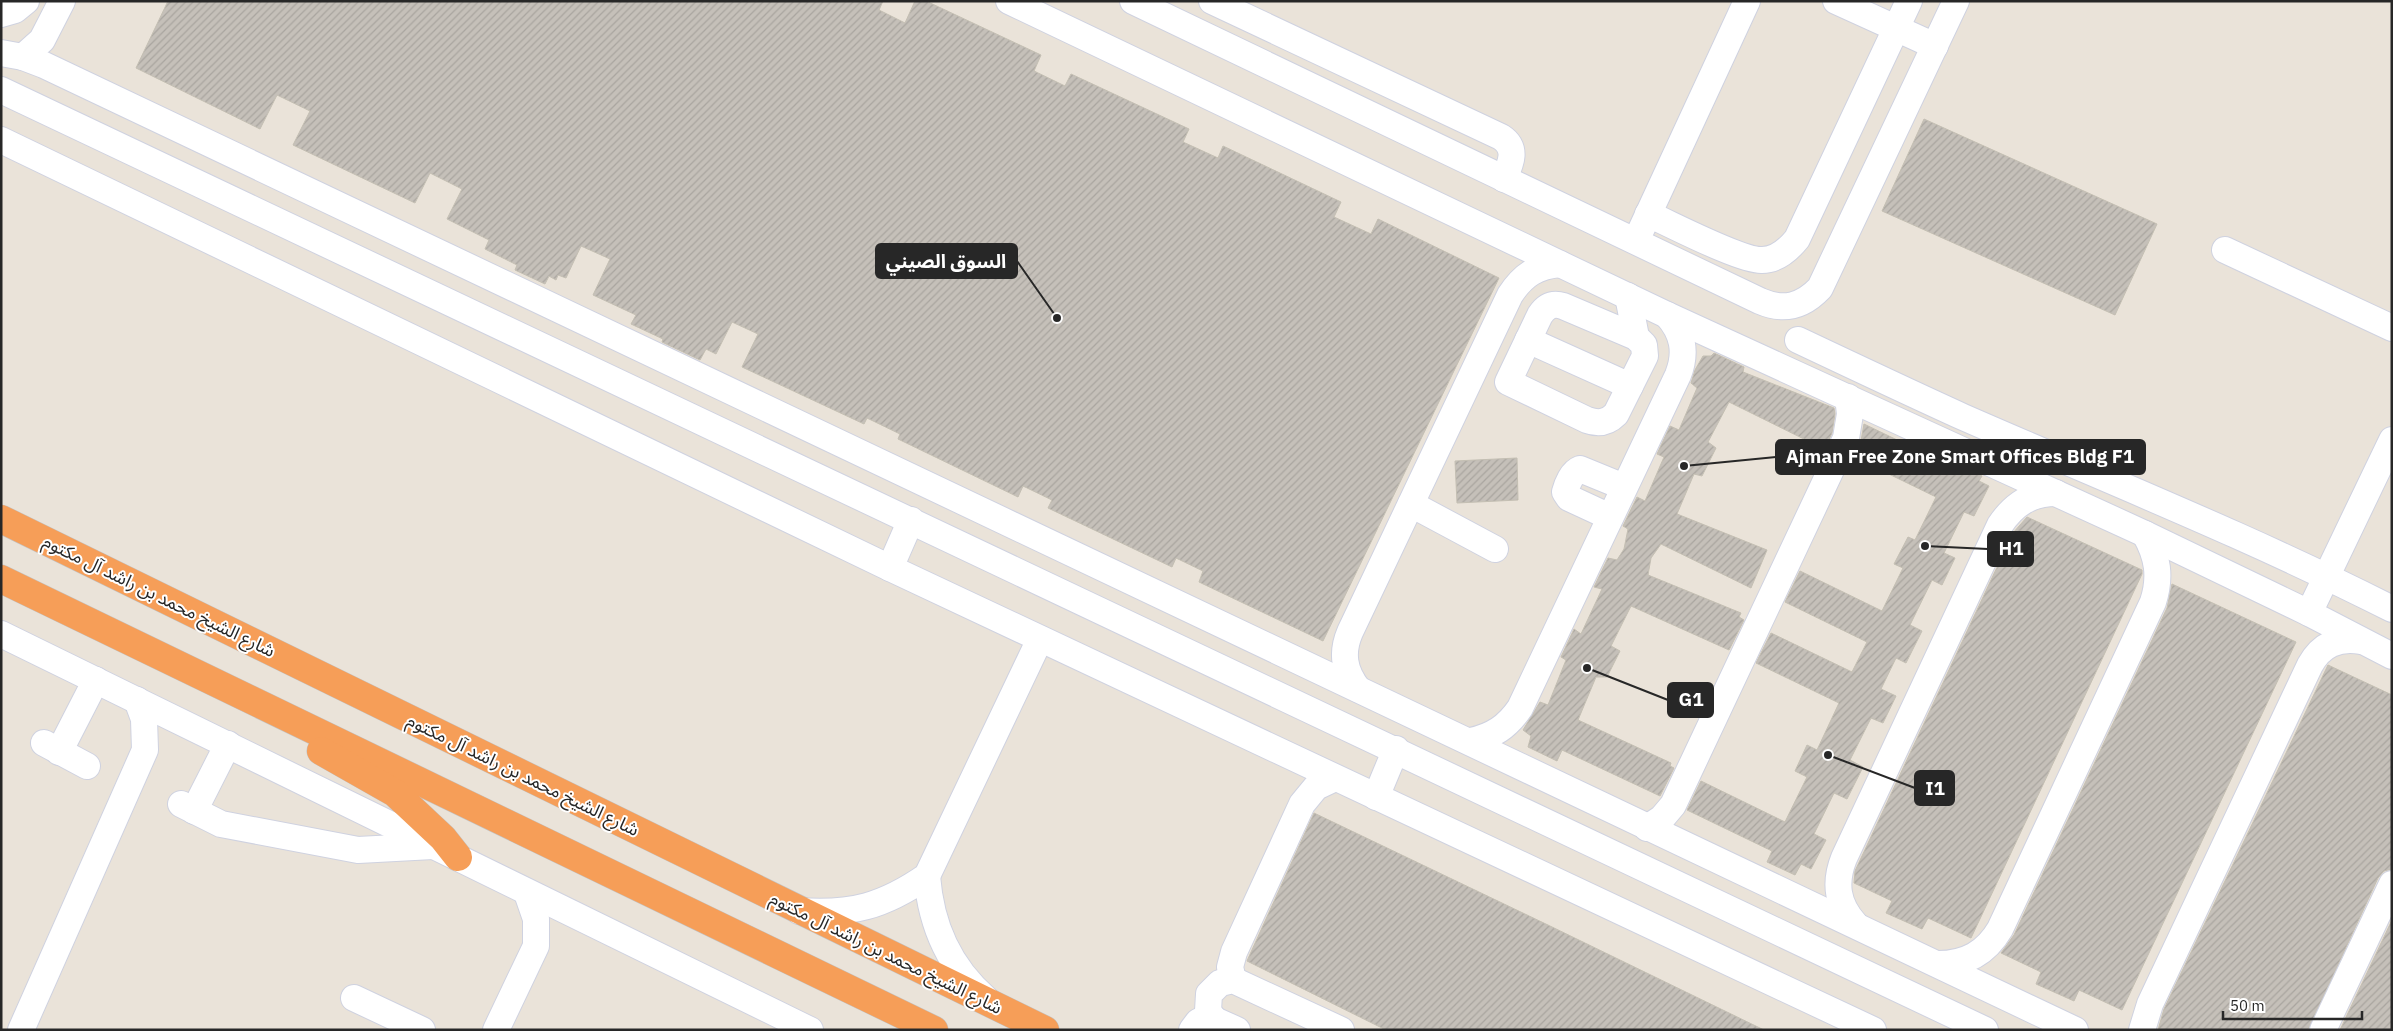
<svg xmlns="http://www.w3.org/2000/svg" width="2393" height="1031" font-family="'IBM Plex Sans','Noto Sans Arabic',sans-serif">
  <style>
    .building { fill: url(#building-hatch); stroke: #c4bfb3 }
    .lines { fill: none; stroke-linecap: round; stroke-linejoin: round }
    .minor-casing { stroke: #cfd2e0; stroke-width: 28 }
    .highway-casing { stroke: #c3c3c3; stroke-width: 29 }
    .minor { stroke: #fff; stroke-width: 26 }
    .highway { stroke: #f69e58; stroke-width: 28 }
    .labels { text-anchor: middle; stroke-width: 4; stroke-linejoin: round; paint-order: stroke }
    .street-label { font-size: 18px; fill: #272727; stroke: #fff }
    .leader { fill: none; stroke: #272727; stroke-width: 2 }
    .callout-dot { fill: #272727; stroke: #fff; stroke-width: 2 }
    .callout { fill: #272727; stroke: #272727; stroke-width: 2 }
    .callout-label { font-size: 19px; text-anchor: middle; font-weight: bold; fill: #fff }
  </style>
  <defs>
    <pattern id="building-hatch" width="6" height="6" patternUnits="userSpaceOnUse" patternTransform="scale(1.25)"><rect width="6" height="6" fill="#c5c0b9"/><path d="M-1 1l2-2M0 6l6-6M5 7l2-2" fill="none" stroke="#a9a59f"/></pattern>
  </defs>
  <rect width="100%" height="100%" fill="#eae3d9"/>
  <g class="building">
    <path d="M168,1H883L879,10L905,23L915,1H926L1041,55L1034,71L1065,86L1071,74L1189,129L1183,142L1218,158L1223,146L1341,202L1334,217L1371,234L1378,219L1499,278L1323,641L1199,582L1203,571L1176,558L1172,567L1048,508L1052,500L1023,486L1018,497L898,439L900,434L867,418L864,424L742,367L758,334L732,322L716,354L706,349L700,360L662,342L663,339L631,324L636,315L593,295L610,259L581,246L566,278L558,275L556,280L549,276L545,284L515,270L517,265L485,249L489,240L447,219L462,189L430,173L415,203L293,145L310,111L277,95L260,129L136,68Z"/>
    <path d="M1924,119L2157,224L2115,315L1882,211Z"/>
    <path d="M1714,353L1744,367L1743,372L1834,408L1835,414L1832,433L1827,444L1821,441L1818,446L1729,402L1708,442L1716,448L1702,476L1694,474L1677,514L1767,550L1751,588L1661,544L1651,558L1648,575L1741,613L1739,617L1744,620L1729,650L1631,606L1611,646L1620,651L1607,677H1596L1578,720L1671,763L1670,766L1674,768L1660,796L1562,750L1557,761L1528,747L1531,736L1523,730L1540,702L1548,705L1566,660L1561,657L1574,629L1581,634L1602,589L1594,587L1608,558L1617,560L1624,549L1628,529L1623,526L1637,497L1645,501L1664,457L1657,454L1670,426L1679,430L1697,388L1691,383L1695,370L1703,356H1711Z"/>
    <path d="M1864,424L1949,465L1950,461L1982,476L1979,481L1989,486L1974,516L1964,512L1944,553L1955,558L1942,585L1932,580L1910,625L1922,631L1906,663L1896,658L1881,689L1896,696L1883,723L1871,718L1850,760L1863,767L1847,799L1834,793L1814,834L1826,840L1811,869L1801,864L1795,875L1767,862L1772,851L1687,810L1701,781L1785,822L1807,777L1795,771L1807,745L1817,750L1839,703L1756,663L1771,633L1852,672L1867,642L1785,602L1800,571L1882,611L1903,568L1894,564L1908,537L1915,540L1936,497L1854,457L1861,441Z"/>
    <path d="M1517,458L1518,500L1457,503L1455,461Z"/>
    <path d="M2027,517L2142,570V574L1971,938L1928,918L1922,929L1886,913L1892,901L1854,883L1855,871L2013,533Z"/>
    <path d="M2172,584L2296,642L2122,1010L2079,990L2074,1001L2036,984L2041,972L2001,953L2014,935L2167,608Z"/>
    <path d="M2328,665L2392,695V869L2384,871L2378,878L2308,1030H2158L2164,1009Z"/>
    <path d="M1314,813L1550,926L1764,1030H1386L1247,961Z"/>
    <path d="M2392,920V1030H2340Z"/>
  </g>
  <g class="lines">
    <g class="minor-casing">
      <g id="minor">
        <path d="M1009,1L1667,315L2145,534L2309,613L2392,656"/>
        <path d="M1133,1L1760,301C1783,311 1802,307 1820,288L1956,1"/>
        <path d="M1212,1L1501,137C1518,148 1511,163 1504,179"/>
        <path d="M1836,1L1935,46"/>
        <path d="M1,14L15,10L26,1"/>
        <path d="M1,53L23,57L44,65L2075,1030"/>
        <path d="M23,57L42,40L62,1"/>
        <path d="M1,90L1985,1030"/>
        <path d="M1,140L890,568L1873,1030"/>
        <path d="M1648,214C1671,224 1741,261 1762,260C1777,260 1788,250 1797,239L1909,1"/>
        <path d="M1641,230L1747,1"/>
        <path d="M2225,250L2392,328"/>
        <path d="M1628,296L1636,337L1644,345L1645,356L1616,414C1607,423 1598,424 1587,420L1508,382L1540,315C1546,306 1553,303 1563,306L1636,337"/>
        <path d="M1528,340L1630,386"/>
        <path d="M1798,340C1853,366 1908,392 1963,417C2107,480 2252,538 2392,609"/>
        <path d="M1411,504L1495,549"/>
        <path d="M1610,517L1569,498L1565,492C1567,484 1572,472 1580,469L1624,487"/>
        <path d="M890,568L911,520"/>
        <path d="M2309,613L2392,440"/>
        <path d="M1,634L810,1030"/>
        <path d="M1358,689C1344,671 1341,653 1350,632L1510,295C1523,275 1537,266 1560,264"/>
        <path d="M1471,741C1493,736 1507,727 1520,708L1678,375C1687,352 1683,333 1667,315"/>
        <path d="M44,743L87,766"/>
        <path d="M59,752L96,680"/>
        <path d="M1376,797L1396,749"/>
        <path d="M181,804L221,824L358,850L433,846"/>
        <path d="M194,811L228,744"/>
        <path d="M1647,828L1662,818L1673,805L1846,438L1850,414L1848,397"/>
        <path d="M927,876C931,926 949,967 987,1000"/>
        <path d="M799,911C851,915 884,906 927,876L1040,639"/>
        <path d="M1855,924C1837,904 1834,883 1844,858L2000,525C2014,504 2031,493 2056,493"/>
        <path d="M1938,964C1966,964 1986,953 2000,929L2153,602C2161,577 2158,557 2145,534"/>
        <path d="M1233,980L1230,967L1234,952L1302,804L1316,787L1335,778"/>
        <path d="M354,998L422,1030"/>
        <path d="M1213,1018L1208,1011L1209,994L1220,983L1233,980L1341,1030"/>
        <path d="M21,1030L145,750L144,719L137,700"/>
        <path d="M496,1030L536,946V919L527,893"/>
        <path d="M1192,1030L1198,1022L1208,1017L1237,1030"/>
        <path d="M2142,1030L2150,1004L2310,665C2321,645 2338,637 2361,641"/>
        <path d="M2323,1030L2392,884"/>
      </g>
    </g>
    <g class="highway-casing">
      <g id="highway">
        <path d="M1,519L1045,1030"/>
        <path d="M1,579L934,1030"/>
        <path d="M321,751L395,793L443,838L458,857"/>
      </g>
    </g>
    <use href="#minor" class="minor"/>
    <use href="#highway" class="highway"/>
  </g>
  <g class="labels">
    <g class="street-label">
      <text transform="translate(159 596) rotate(26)" y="6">شارع الشيخ محمد بن راشد آل مكتوم</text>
      <text transform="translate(523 775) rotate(26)" y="6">شارع الشيخ محمد بن راشد آل مكتوم</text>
      <text transform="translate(886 953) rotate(26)" y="6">شارع الشيخ محمد بن راشد آل مكتوم</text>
    </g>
  </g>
  <path class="leader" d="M1057 318L1017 261M1684 466L1776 457M1925 546L1988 549M1587 668L1668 700M1828 755L1915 788"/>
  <g class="callout-dot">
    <circle cx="1057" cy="318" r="5"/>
    <circle cx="1684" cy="466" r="5"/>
    <circle cx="1925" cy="546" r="5"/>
    <circle cx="1587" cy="668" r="5"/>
    <circle cx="1828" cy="755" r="5"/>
  </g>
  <g class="callout">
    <rect x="876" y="244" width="141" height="34" rx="5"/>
    <rect x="1776" y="440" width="369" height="34" rx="5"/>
    <rect x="1988" y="532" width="45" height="34" rx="5"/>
    <rect x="1668" y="683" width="45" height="34" rx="5"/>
    <rect x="1915" y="771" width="39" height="34" rx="5"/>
  </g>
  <g class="callout-label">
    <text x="946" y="268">السوق الصيني</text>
    <text x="1960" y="463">Ajman Free Zone Smart Offices Bldg F1</text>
    <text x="2011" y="555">H1</text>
    <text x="1691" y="706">G1</text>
    <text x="1935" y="795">I1</text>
  </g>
  <rect width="2393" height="1031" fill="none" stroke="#272727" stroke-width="5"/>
  <path d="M2223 1011v8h139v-8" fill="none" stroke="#272727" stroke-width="2.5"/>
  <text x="2230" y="1011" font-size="15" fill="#272727" stroke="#ffffff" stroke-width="4" paint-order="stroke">50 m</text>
</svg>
